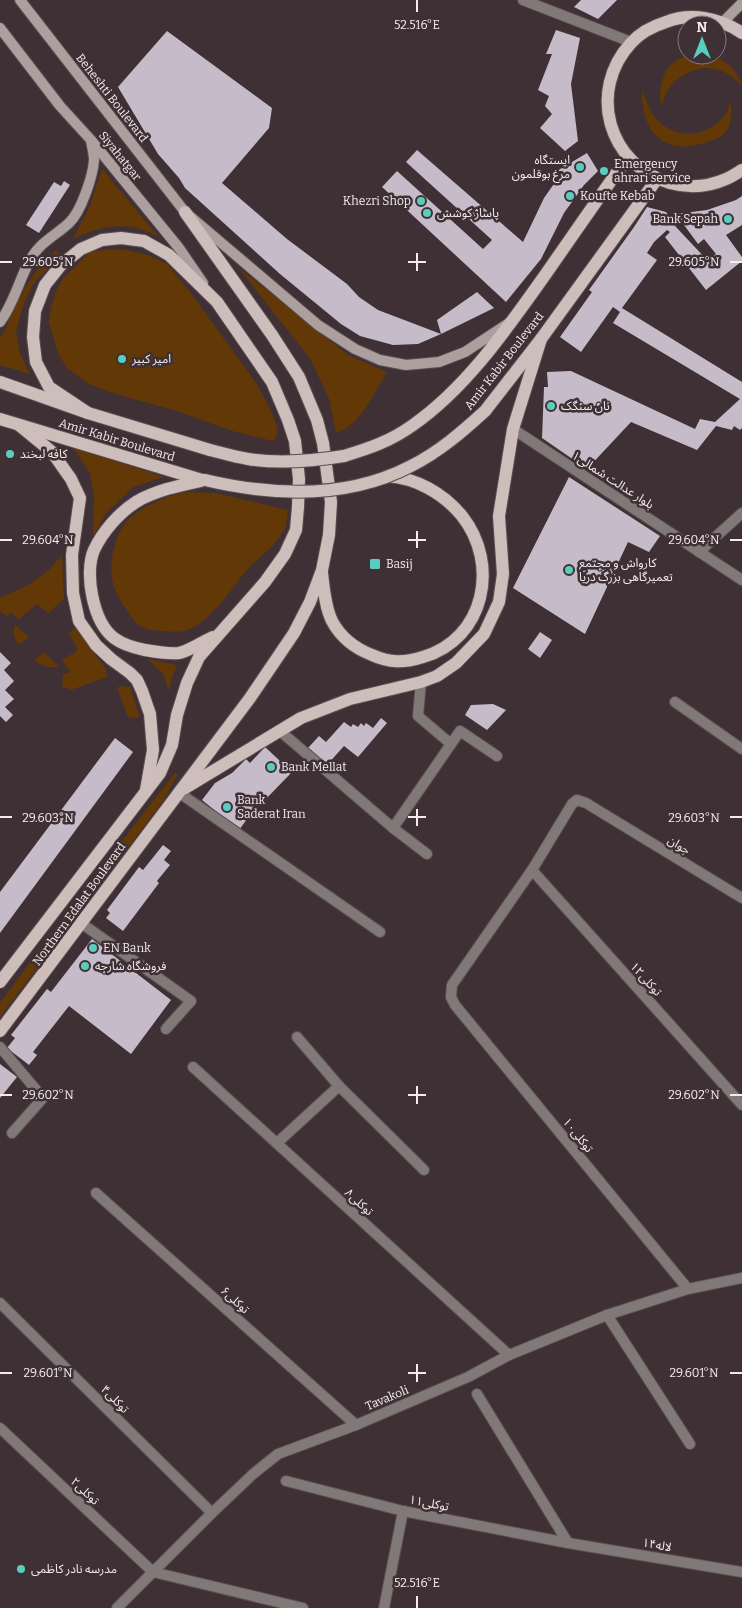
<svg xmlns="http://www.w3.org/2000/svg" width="742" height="1608" font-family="Bitter,'Noto Sans Arabic',serif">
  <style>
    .green { fill: #623807 }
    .building { fill: #c6bbc8 }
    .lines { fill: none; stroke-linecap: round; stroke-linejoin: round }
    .minor-casing { stroke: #5b4e53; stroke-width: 12 }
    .tertiary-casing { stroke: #5b4e53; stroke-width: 12 }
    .secondary-casing { stroke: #5b4e53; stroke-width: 12 }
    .primary-casing { stroke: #5b4e53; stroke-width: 14 }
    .minor { stroke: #817978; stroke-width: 10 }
    .tertiary { stroke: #817978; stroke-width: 10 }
    .secondary { stroke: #aca09e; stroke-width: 10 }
    .primary { stroke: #cdbdbb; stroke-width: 12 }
    .primary-bridge-casing { stroke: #5b4e53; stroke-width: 14; stroke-linecap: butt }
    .primary-bridge { stroke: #cdbdbb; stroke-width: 12 }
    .ticks { fill: none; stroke: #f5ebee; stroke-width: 2 }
    .poi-dot { fill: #59cebf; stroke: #3e3035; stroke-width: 2 }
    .labels { text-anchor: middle; stroke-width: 5; stroke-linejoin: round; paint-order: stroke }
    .street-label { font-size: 12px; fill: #f5ebee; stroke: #3e3035 }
    .poi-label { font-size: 12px; fill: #f5ebee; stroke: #3e3035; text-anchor: start }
    .ticks-label { font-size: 12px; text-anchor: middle; fill: #f5ebee; stroke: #3e3035; stroke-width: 5; stroke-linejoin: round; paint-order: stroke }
  </style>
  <rect width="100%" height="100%" fill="#3e3035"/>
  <g class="green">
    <path d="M709,55C726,60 737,69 742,86C735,79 726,71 716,69C699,65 680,74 670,87C666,92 664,100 662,106C659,97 660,90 662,82C668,56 687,55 709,55Z"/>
    <path d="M642,91C646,99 649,109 654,116C673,140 706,139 725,115C728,111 729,105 730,100C732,110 732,121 727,130C722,138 712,141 704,143C664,156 641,131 642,91Z"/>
    <path d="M102,169L158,236C150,233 141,228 132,227C112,224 91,230 73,239L89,208Z"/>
    <path d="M111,249L127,250L151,256L168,265L191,293L256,383C261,392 281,425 277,435C277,436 273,441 273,441L236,432L170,409L112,393L89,384L68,369L58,354L49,322L51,307L56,291L64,277L90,252Z"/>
    <path d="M56,250L60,255L32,285L22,309L16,331L20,354L30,374L0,365V338L6,328L14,307L28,283L41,265Z"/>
    <path d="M238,267L348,355L387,372C374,393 361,425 336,433L329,399L311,360Z"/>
    <path d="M73,448L164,477L133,487L106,513L93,538L94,494L90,473Z"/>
    <path d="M184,492L215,493L288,510C287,517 287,527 283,532C273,549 254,560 242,576C229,593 211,618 192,628C182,633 173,632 163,631C156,630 146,630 140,626C135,623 129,614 126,609C112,589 109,575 113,552C116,540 119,530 127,521C143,505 163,498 184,492Z"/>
    <path d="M62,555L64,599L48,613L37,604L19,619L11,613L7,616L0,611V598L30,584L50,569Z"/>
    <path d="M15,625L29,637L19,645C14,639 12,633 15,625Z"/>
    <path d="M75,628L106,669L107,677L71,690L62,686L63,674L70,672L62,660L77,651L76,645L69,634Z"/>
    <path d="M44,652L59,667C48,668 43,667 34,660Z"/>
    <path d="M147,659L177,665L172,677L169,691L163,674Z"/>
    <path d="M119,686L130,687L140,718L128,717L118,690Z"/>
    <path d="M175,773L178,774L163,801L0,1017V1003L79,896Z"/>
  </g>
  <g class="building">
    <path d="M581,0H617L598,19L574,7Z"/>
    <path d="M556,30L580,38L571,84L578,141L565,151L540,128L552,114L545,106L549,96L538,90L552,54H546Z"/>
    <path d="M167,31L272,108L269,128L222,183L287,239L347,284L359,297L378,310L441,334L437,320L477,292L494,308L441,334L418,344L393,345L360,336L341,324L280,274L185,188L179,178L158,154L118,87Z"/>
    <path d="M417,150L523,242L544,198L563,171H557L587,153L598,171L584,185L564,213L541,259L506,302L382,187L397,171L483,249L492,240L406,162Z"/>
    <path d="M64,181L70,185L39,233L26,225L54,182L61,186Z"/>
    <path d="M742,196V225L726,235L742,257V261L706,290L665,237L670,232L667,230L654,242L647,253L657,260L622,308L742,382V428L740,430L734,426L732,430L716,426L697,450L631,422L587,469L542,438L544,387H548L547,372L571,371L695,429L700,419L715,422L740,399L613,323L620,312L613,307L581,352L560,337L592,292L589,290L634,227L647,207L666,212L676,227L707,260L716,254L704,239L698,244L676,214L707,210L736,200Z"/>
    <path d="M569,477L660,536L649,552L628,542L585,634L513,588Z"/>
    <path d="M540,632L552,640L540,658L528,649Z"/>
    <path d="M0,652L11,663L4,670L14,681L5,690L14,699L5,707L13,715L6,722L0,716Z"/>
    <path d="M493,704L506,710L487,730L465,715L471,705Z"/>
    <path d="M381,718L387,723L358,757L344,746L327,765L308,748L319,736L326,742L344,722L351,727L353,724L358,727L361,723L364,726L366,723L373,728Z"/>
    <path d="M115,738L133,752L0,933V892Z"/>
    <path d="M265,747L292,772L263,802L261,800L239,830L202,800L215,783L232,773L246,759L250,763Z"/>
    <path d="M163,845L171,851L164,860L170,865L157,881L159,883L123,931L106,918L110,913L107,910L139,867L143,870Z"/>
    <path d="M92,939L171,1000L131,1054L69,1006L33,1052L37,1055L29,1065L7,1048L15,1038L11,1035L47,989L51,992Z"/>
    <path d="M0,1064L17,1077L0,1098Z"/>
  </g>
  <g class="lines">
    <g class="minor-casing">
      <g id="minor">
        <path d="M513,429L742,580"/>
        <path d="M699,552L742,513"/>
        <path d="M421,682L418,716L451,744"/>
        <path d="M675,702L742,749"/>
        <path d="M280,731L393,828L427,854"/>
        <path d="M178,792L380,932"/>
        <path d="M393,828L460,731L497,756"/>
        <path d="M532,870L742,1105"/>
        <path d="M81,923L191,1001L166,1029"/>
        <path d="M297,1037L339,1086L424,1170"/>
        <path d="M0,1047L43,1098L12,1133"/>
        <path d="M193,1067L509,1355"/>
        <path d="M277,1143L339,1086"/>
        <path d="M96,1193L356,1425"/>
        <path d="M688,1289L455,1005L451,997L452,985L532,870L572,804L577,800L586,803L742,898"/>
        <path d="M0,1303L212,1513"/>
        <path d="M607,1315L690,1444"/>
        <path d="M477,1394L568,1543"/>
        <path d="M0,1428L153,1572L303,1608"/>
        <path d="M286,1481L403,1511L568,1543L742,1572"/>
        <path d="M117,1608L212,1513L253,1474L278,1454L356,1425L468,1377L509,1355L607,1315L688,1289L742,1278"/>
        <path d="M384,1608L403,1511"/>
      </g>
    </g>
    <g class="tertiary-casing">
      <path id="tertiary" d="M523,0L631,42"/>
    </g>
    <g class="secondary-casing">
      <g id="secondary">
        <path d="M20,0L185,212L318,325L355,349L380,360L406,365L439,362L465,352L509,323"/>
        <path d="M723,22L742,3"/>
        <path d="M0,28L60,106L91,140L179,248L203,283"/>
        <path d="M0,322C14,303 19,280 30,260C40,242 55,236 69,223C81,212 93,176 94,160C94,154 92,147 91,141"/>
      </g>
    </g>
    <g class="primary-casing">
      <g id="primary">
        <path d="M742,33C720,18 691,12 666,22C653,26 640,33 631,43C587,91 608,165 670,183C688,188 708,187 726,179C731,177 737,173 742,170"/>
        <path d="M0,382L88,413L210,450"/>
        <path d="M485,411L541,339L657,179"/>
        <path d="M0,419L202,480"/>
        <path d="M19,425L52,452L71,479L80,498L72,555L73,593L79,621L96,645L111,659L130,673L137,680L142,691L150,714L153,750L146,790"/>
        <path d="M344,456C370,448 391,441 413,425C466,388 506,330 543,278C571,238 599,197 628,157"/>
        <path d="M205,480C182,485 156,490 136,502C119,513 103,531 94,550C84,573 93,622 114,638C122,644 135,648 145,650C156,652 168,654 179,653C189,651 204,641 213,637"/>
        <path d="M322,573C324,589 325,607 332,621C341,638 354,648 372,655C390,663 404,663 423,657C485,639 500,564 462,516C443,493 416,478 387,476"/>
        <path d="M185,788L301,718L350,699L421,682L437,676L456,663L484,634L499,602L503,574L499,516L513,429L541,339"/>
        <path d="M0,982L160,773L172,745L177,715L187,683L199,657L265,582L285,554L296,530L298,507L299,479L295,441L288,420L272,382L217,302L169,255L144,241L121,238L102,240L81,249L61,265L45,285L35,311L33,337L36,362L49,387L88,413"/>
        <path d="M0,1031L250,698L294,633L310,602L322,570L329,535L331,502L323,443L317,420L299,377L272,335L185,212"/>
      </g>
    </g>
    <use href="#minor" class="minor"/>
    <use href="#tertiary" class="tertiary"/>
    <use href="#secondary" class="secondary"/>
    <use href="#primary" class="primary"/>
    <g class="primary-bridge-casing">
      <g id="primary-bridge">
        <path d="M210,450C222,453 235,457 248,459C280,464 313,461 344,456"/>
        <path d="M205,480C273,496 348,499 411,466C439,452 462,432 485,411"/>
      </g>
    </g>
    <use href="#primary-bridge" class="primary-bridge"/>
  </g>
  <path class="ticks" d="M417,0V12M417,253V271M0,262H12M408,262H426M730,262H742M417,531V548M0,540H12M408,540H426M730,540H742M417,809V826M0,817H12M408,817H426M730,817H742M417,1086V1104M0,1095H12M408,1095H426M730,1095H742M417,1364V1382M0,1373H12M408,1373H426M730,1373H742M417,1596V1608"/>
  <g class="poi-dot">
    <circle cx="580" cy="167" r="5"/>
    <circle cx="604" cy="171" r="5"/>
    <circle cx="570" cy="196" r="5"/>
    <circle cx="421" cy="201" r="5"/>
    <circle cx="427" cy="213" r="5"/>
    <circle cx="728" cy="219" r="5"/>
    <circle cx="122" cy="359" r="5"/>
    <circle cx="551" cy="406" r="5"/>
    <circle cx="10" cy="454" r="5"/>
    <rect x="369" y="558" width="12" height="12" rx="2.5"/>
    <circle cx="569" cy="570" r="5"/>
    <circle cx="271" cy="767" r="5"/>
    <circle cx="227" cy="807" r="5"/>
    <circle cx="93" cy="948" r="5"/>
    <circle cx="85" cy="966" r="5"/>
    <circle cx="21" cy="1569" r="5"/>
  </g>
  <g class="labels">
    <g class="street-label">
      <text transform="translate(112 98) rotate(52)" y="4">Beheshti Boulevard</text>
      <text transform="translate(120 156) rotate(51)" y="4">Siyahatgar</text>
      <text transform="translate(504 361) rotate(-52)" y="4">Amir Kabir Boulevard</text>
      <text transform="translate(117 440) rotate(17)" y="4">Amir Kabir Boulevard</text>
      <text transform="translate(613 480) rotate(33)" y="4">بلوار عدالت شمالی۱</text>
      <text transform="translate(679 845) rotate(31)" y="4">جوان</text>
      <text transform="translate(79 904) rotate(-54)" y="4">Northern Edalat Boulevard</text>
      <text transform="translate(646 979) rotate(48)" y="4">توکلی۱۲</text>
      <text transform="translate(578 1135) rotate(51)" y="4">۱۰توکلی</text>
      <text transform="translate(359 1202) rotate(42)" y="4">توکلی۸</text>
      <text transform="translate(235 1300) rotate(42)" y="4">توکلی۶</text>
      <text transform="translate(387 1398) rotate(-23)" y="4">Tavakoli</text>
      <text transform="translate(115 1399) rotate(45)" y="4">توکلی۴</text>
      <text transform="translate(85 1491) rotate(43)" y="4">توکلی۲</text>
      <text transform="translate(429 1503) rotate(11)" y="4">توکلی۱۱</text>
      <text transform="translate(657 1545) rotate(10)" y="4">لاله۱۴</text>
    </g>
    <g class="poi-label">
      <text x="570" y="164" text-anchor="end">ایستگاه<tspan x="570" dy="14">مرغ بوقلمون</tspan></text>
      <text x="614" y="168">Emergency<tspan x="614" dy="14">ahrari service</tspan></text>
      <text x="580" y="200">Koufte Kebab</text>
      <text x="411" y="205" text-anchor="end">Khezri Shop</text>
      <text x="437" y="217">پاساژ کوشش</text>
      <text x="718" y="223" text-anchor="end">Bank Sepah</text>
      <text x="132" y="363">امیر کبیر</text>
      <text x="561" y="410">نان سنگک</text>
      <text x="20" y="458">کافه لبخند</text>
      <text x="579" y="567">کارواش و مجتمع<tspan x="579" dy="14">تعمیرگاهی بزرگ دریا</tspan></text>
      <text x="386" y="568">Basij</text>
      <text x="281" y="771">Bank Mellat</text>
      <text x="237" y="804">Bank<tspan x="237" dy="14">Saderat Iran</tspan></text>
      <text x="103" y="952">EN Bank</text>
      <text x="95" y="970">فروشگاه شارجه</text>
      <text x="31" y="1573">مدرسه نادر کاظمی</text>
    </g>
  </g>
  <g class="ticks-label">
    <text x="417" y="29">52.516°E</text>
    <text x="48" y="266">29.605°N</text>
    <text x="694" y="266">29.605°N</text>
    <text x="48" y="544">29.604°N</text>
    <text x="694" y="544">29.604°N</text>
    <text x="48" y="822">29.603°N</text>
    <text x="694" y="822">29.603°N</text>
    <text x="48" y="1099">29.602°N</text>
    <text x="694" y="1099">29.602°N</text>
    <text x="48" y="1377">29.601°N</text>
    <text x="694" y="1377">29.601°N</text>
    <text x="417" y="1587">52.516°E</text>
  </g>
  <g transform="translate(702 40)"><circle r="24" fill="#3e3035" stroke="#877b7f"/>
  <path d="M0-4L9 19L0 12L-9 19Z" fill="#59cebf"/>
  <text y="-8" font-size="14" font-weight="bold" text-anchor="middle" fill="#f5ebee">N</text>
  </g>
</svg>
